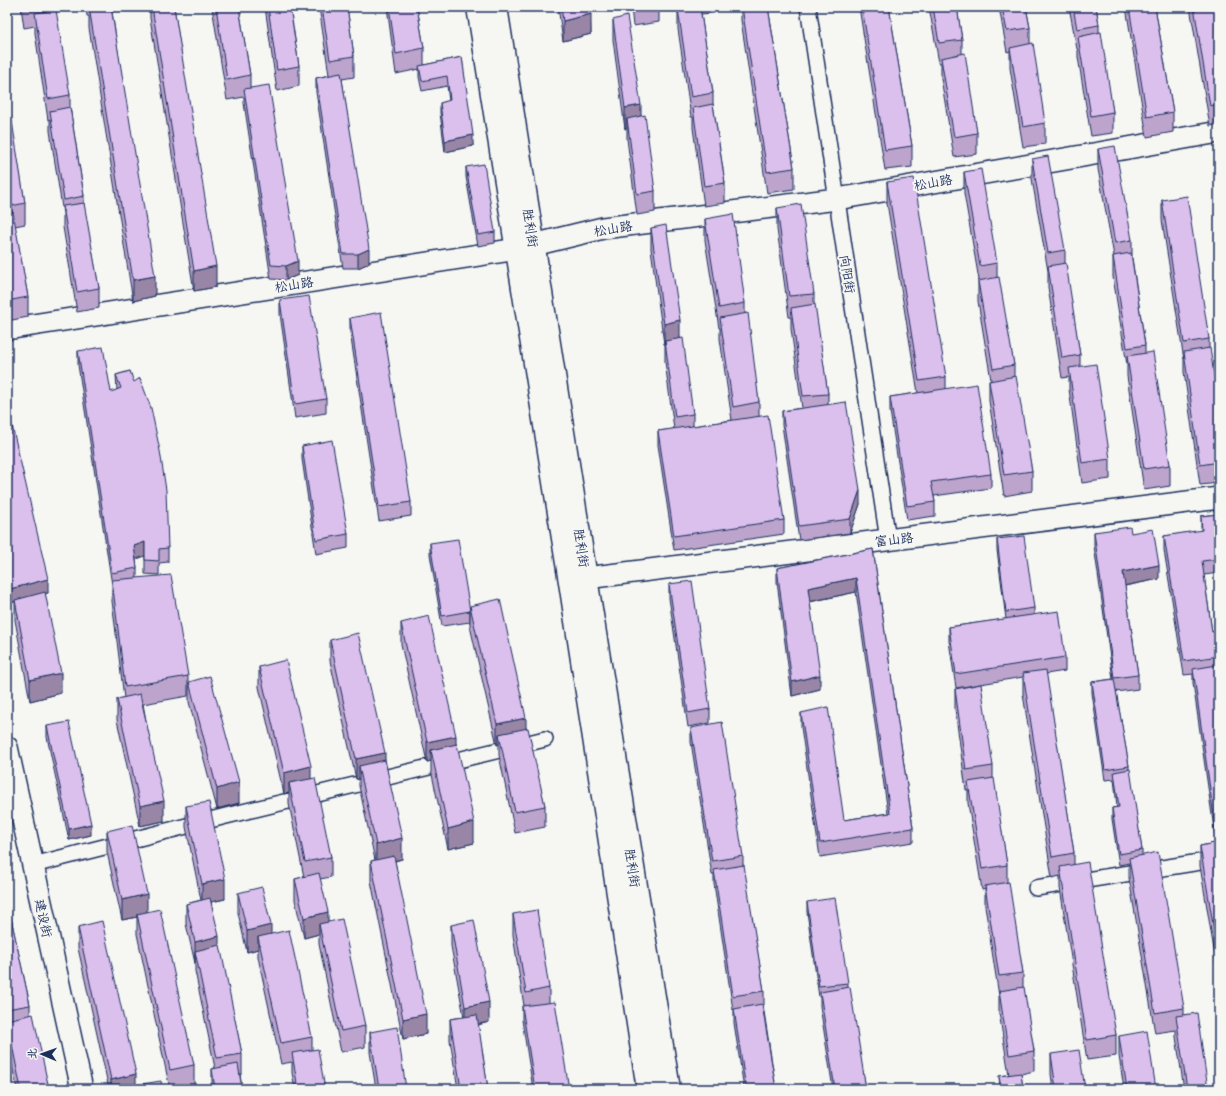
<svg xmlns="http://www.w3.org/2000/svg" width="1226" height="1096" font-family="Dekko,'LXGW WenKai TC',sans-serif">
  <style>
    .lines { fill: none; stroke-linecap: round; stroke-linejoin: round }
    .street-casing { stroke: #1b2f5e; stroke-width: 18 }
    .secondary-casing { stroke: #1b2f5e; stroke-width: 24 }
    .primary-casing { stroke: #1b2f5e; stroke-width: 25 }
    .street { stroke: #f6f6f2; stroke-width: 15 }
    .secondary { stroke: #f6f6f2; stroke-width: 21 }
    .primary { stroke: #f6f6f2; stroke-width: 22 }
    .wall { fill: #bca4cc; stroke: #1b2f5e }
    .shaded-wall { fill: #9986a6; stroke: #1b2f5e }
    .building { fill: #dbbfed; stroke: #1b2f5e }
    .labels { text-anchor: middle; stroke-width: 4; stroke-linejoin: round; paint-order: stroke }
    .street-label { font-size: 13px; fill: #1b2f5e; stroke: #f6f6f2 }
  </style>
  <rect width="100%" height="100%" fill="#f6f6f2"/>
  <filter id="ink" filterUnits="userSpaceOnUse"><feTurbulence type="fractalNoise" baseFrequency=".025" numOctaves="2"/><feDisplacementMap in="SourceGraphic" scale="8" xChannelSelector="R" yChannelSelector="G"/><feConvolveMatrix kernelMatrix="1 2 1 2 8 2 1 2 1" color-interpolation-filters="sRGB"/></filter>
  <g filter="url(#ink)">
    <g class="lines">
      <g class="street-casing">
        <g id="street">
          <path d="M808,7L888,540"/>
          <path d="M33,865L226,816L545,739"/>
          <path d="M1036,888L1219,859"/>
        </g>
      </g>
      <g class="secondary-casing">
        <g id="secondary">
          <path d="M7,329L517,249L603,228L837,199L1219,132"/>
          <path d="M570,582L586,578L1219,498"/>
          <path d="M7,747L82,1089"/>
        </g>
      </g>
      <g class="primary-casing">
        <g id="primary">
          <path d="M478,7L570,582L648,1089"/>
          <path d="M496,7L586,578L669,1089"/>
        </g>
      </g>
      <use href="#street" class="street"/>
      <use href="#secondary" class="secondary"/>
      <use href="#primary" class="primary"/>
    </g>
    <g class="wall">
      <path d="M21,7H51V10L70,95V107L84,196V207L99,288V308L77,312L63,227V214L50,131V119L48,120L35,33V26L24,28Z"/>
      <path d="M86,7H114V11L112,12L155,296L133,301L89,28V16H87Z"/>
      <path d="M150,7H174L216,287L194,291L150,18Z"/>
      <path d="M212,7H239L250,75V88L298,275L286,280L271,279L244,103V97L227,100Z"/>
      <path d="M265,7H290L299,66V86L277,91Z"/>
      <path d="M319,7H347L354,56V77L342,79L369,263L358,268H343L316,92V78L329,75Z"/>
      <path d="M387,7H417L424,48V65L462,57L473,146L445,152L440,113V103L449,101L447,86L422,91L419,77V69L396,74Z"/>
      <path d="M558,7H590L591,34L563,41Z"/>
      <path d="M631,7H659V22L633,26Z"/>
      <path d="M687,7H714V13L701,14L713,93V104L725,183V203L704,206L693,128V117H691L678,29V9Z"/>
      <path d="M741,7H768L794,168V189L767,193L741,20Z"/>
      <path d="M859,7H889L912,146V167L885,170Z"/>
      <path d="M929,7H957L962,40V54L977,133V154L954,157L941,78V63H939Z"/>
      <path d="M999,7H1026L1030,28V44L1045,123V144L1023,147L1010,68V51L1007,52Z"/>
      <path d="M1069,7H1096L1099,25V33L1113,112V133L1091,136L1078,57V49H1077Z"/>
      <path d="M1126,7H1155L1173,112V132L1147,137Z"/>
      <path d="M1190,7H1215L1219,30V124L1210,126Z"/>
      <path d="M613,20L641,116L655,191V212L637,215L627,139V128L625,129L613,40Z"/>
      <path d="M7,87L10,105V115L25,203V224L15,226L28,297V317L7,321Z"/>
      <path d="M1098,149L1132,240V258L1145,345V353L1170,465V486L1144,490L1127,376V365L1113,277V256H1114L1098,169Z"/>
      <path d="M1032,159L1065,250V264L1080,355V367L1110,459V479L1082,483L1069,389V377L1062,378L1048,287V271L1032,179Z"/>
      <path d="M466,167L495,232V243L478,246L466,177Z"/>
      <path d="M964,172L997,263V277L1014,365V377L1032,471V491L1004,496L989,401V381L991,380L978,301V281L979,280L964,193Z"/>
      <path d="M887,182L946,377V389L991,474V488L934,496L935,502V516L907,520L890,411V397L918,393L887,203Z"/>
      <path d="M1217,186H1219V218L1217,207Z"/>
      <path d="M1162,200L1209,339V348L1219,408V483L1200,485L1184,372V360L1162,220Z"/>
      <path d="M777,208L814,294V304L828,394V405L860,504L850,533L799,540L782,425V411L802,408L791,329V317H789L777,229Z"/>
      <path d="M705,219L745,303V314L759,402V416L784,520V534L674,550L658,445V431L674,429L665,362V344H664L651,249V228L680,338L693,414V426L732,420L720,339V328H719L705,240Z"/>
      <path d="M280,300L326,399V413L295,418L280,314Z"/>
      <path d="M350,318L411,502V516L379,521L350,332Z"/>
      <path d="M78,351L111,392L117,390L116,375L130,371L168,548V562L159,563V575L145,574V556L136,559L137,568V578L188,676V696L143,704L164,821L140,826L117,720V699L124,698L112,601V585L78,365Z"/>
      <path d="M7,404L48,593H45L61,693L30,701L15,620V601L10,603L7,591Z"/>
      <path d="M302,446L348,534V548L316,554L302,459Z"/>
      <path d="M1219,514V573L1204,575L1212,632L1219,631V670H1218L1219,678V980L1200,866V846L1216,843L1193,683V674L1184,675L1164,550V536L1201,531V516Z"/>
      <path d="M1094,532L1131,533L1159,579L1125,586L1138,675V689L1116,692L1129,766V770L1142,850V855L1184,1008V1015L1208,1089H1184L1176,1037V1030L1155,1033L1129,878V863L1119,865L1112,819V808L1117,807L1114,779L1105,780L1092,693V682L1113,679L1094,546Z"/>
      <path d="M997,539L1034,608V615L1065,657V671L1046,674L1074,853V865L1116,1035V1056L1087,1060L1060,888V876L1052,878L1023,694V677L956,688L949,641V627L1006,619L997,550Z"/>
      <path d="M430,543L470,611V622L442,626L430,554Z"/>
      <path d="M873,549L913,828V842L820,857L801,727V713L844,820L888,813L856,592L810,602L820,689L792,696L777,582V568Z"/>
      <path d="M669,584L710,709V723L688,727L669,598Z"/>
      <path d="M470,606L526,728L545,806V827L515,833L499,755V744L497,745L470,626Z"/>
      <path d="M401,623L456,744L474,843L448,849L431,770V761L427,762L401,644Z"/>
      <path d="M330,640L385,760L402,859L395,861L426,1034L403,1039L371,881V861L375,860L359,786V779H356L330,661Z"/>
      <path d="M259,667L311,779L331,857V877L320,879L328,922L365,1026V1047L341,1052L319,944V934L304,938L295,900V879L304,877L289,804V793L284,794L259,687Z"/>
      <path d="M189,682L239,803L217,809L189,702Z"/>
      <path d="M955,689L993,766V778L1007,865V882L1023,973V987L1034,1051V1071L1021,1074L1023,1089H1000L999,1076L1009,1075L999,1012V996L985,906V889L982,890L968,803V790H966L955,709Z"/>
      <path d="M47,726L91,835L69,840L47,737Z"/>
      <path d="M691,728L743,856V865L764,991V1005H763L776,1089H744L734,1023V1009L733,1010L714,884V875H712L691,742Z"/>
      <path d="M186,806L225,899L211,902L219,946L242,1054V1074H240L242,1089H212V1069L215,1068L195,971V963L186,924V904L201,900L186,827Z"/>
      <path d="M107,831L147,911L194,1065V1086L176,1089H170L137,934V917L122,920L107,852Z"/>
      <path d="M238,893L271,934L312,1037V1050L325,1089H295L292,1073V1062L281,1064L258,957V949L247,952L238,913Z"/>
      <path d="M7,900L30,1005V1015L49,1089H17L7,1042Z"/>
      <path d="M807,902L848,983V988L866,1089H833L820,1006V997H819L807,912Z"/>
      <path d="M513,914L549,988V1003L569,1089H533L522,1020V1006H524L513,935Z"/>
      <path d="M451,925L489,1022L478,1025L488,1089H458L450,1040V1019L464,1017L451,946Z"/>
      <path d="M78,927L136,1085L162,1089H109L78,948Z"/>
      <path d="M370,1032L406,1089H376L370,1052Z"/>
      <path d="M1119,1036L1156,1089H1124L1119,1056Z"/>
      <path d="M1051,1054L1085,1089H1053L1051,1074Z"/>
    </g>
    <g class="shaded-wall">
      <path d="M591,14V34L563,41V21Z"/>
      <path d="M641,105V125L627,119V128L625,129V108Z"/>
      <path d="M473,135V146L445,152V141Z"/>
      <path d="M369,249V263L358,268V254Z"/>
      <path d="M298,261V275L286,280V266Z"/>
      <path d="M216,266V287L194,291V271Z"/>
      <path d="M155,276V296L133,301V280Z"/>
      <path d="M680,320V341H665V344H664V324Z"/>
      <path d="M860,490V504L850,533V519Z"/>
      <path d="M145,542V556L134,560V546Z"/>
      <path d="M1159,565V579L1123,586V572Z"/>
      <path d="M856,578V592L808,602V588Z"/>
      <path d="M48,579V593L10,603V589Z"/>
      <path d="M61,673V693L30,701V680Z"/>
      <path d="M820,675V689L792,696V682Z"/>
      <path d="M526,718V739L499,734V744L497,745V724Z"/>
      <path d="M456,736V756L431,750V761L427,762V742Z"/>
      <path d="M385,753V773L359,766V779H356V759Z"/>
      <path d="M311,766V787L289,783V793L284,794V773Z"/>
      <path d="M239,782V803L217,809V789Z"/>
      <path d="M164,801V821L140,826V806Z"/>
      <path d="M474,822V843L448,849V829Z"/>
      <path d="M91,824V835L69,840V829Z"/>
      <path d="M402,838V859L376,865V845Z"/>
      <path d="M225,879V899L202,904V884Z"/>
      <path d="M147,894V915L137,914V917L122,920V900Z"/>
      <path d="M328,912V932L319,924V934L304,938V918Z"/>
      <path d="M271,925V946L258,937V949L247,952V931Z"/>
      <path d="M219,936V957L195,951V963V942Z"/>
      <path d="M489,1002V1022L465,1027V1007Z"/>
      <path d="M426,1014V1034L403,1039V1019Z"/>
      <path d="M136,1074V1089H111V1080Z"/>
    </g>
    <g class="building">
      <path d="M89,7H111L155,276L133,280Z"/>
      <path d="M152,7H174L216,266L194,271Z"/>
      <path d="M216,7H239L250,75L227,80Z"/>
      <path d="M268,7H290L299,66L277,70Z"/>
      <path d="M322,7H347L354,56L330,60Z"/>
      <path d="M389,7H417L424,48L396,54Z"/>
      <path d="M561,7H590L591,14L563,21Z"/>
      <path d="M687,7H700L713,93L691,97L678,9Z"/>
      <path d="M742,7H768L794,168L767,172Z"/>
      <path d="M862,7H889L912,146L885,150Z"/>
      <path d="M933,7H957L962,40L939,43Z"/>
      <path d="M1002,7H1026L1030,28L1007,31Z"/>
      <path d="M1073,7H1096L1099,25L1077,29Z"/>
      <path d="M1129,7H1155L1173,112L1147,117Z"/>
      <path d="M1194,7H1215L1219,30V104L1210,106Z"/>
      <path d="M56,10L70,95L48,99L35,13Z"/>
      <path d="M627,16L641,105L625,108L613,20Z"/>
      <path d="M1101,32L1113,112L1091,116L1078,37Z"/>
      <path d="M1033,43L1045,123L1023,127L1010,48Z"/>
      <path d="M965,53L977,133L954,137L941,58Z"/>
      <path d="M462,57L473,135L445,141L440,103L450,100L447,76L422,81L419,66Z"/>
      <path d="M341,73L369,249L358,254H343L316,78Z"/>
      <path d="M269,85L298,261L286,266L271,265L244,89Z"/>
      <path d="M7,87L10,105H7Z"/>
      <path d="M713,104L725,183L704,186L693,108Z"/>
      <path d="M70,107L84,196L64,200L50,111Z"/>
      <path d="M11,115L25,203L7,207V116Z"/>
      <path d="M645,115L655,191L637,194L627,119Z"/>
      <path d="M1115,146L1132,240L1115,243L1098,149Z"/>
      <path d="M1048,156L1065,250L1048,253L1032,159Z"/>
      <path d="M484,164L495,232L478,235L466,167Z"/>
      <path d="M981,169L997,263L980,266L964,172Z"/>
      <path d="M914,178L946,377L919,381L887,182Z"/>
      <path d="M1217,186H1219V198Z"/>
      <path d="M1187,196L1209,339L1184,343L1162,200Z"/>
      <path d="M84,203L99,288L77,292L63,206Z"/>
      <path d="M801,204L814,294L789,296L777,208Z"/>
      <path d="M13,212L28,297L7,301V213Z"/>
      <path d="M733,214L745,303L719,308L705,219Z"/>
      <path d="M666,225L680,320L664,324L651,228Z"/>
      <path d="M1131,253L1145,345L1127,348L1113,256Z"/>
      <path d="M1066,263L1080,355L1062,358L1048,266Z"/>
      <path d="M999,277L1014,365L993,369L978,281Z"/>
      <path d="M309,296L326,399L295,404L280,300Z"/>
      <path d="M815,304L828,394L803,396L791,308Z"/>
      <path d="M381,312L411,502L379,507L350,318Z"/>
      <path d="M748,313L759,402L733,407L720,318Z"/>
      <path d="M683,338L693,414L675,417L665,341Z"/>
      <path d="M103,347L111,392L121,388L116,375L130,371L134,382L140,378L151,408L160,451L166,490L168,548L159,549V561L145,560V542L134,546L137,568L112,573L78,351Z"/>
      <path d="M1210,348L1219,408V462L1200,465L1184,352Z"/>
      <path d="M1153,352L1170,465L1144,469L1127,356Z"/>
      <path d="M1096,364L1110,459L1082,463L1069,368Z"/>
      <path d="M1016,376L1032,471L1004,475L989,381Z"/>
      <path d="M977,384L991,474L931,482L935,502L907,506L890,397Z"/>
      <path d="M846,402L860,490L850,519L799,526L782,411Z"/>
      <path d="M7,404L48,579L10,589L7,577Z"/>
      <path d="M768,415L784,520L674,536L658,431Z"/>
      <path d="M332,440L348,534L316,540L302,446Z"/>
      <path d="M1219,514V559L1202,561L1212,632L1219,631V656L1184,661L1164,536L1202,530L1201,516Z"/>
      <path d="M1130,527L1131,533L1153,529L1159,565L1123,572L1138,675L1114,678L1094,532Z"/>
      <path d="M1024,536L1034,608L1006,612L997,539Z"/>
      <path d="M458,539L470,611L442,616L430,543Z"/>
      <path d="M873,549L913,828L820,843L801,713L828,707L844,820L890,813L856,578L808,588L820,675L792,682L777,568Z"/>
      <path d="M171,575L188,676L125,687L112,580Z"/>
      <path d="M692,581L710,709L688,713L669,584Z"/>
      <path d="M45,592L61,673L30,680L15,600Z"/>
      <path d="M500,599L526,718L497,724L470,606Z"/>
      <path d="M1059,611L1065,657L956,674L949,627Z"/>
      <path d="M429,616L456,736L427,742L401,623Z"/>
      <path d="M358,633L385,753L356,759L330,640Z"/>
      <path d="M286,660L311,766L284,773L259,667Z"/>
      <path d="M1217,665L1219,678V838H1217L1193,669Z"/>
      <path d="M1046,670L1074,853L1052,857L1023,673Z"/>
      <path d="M210,676L239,782L217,789L189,682Z"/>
      <path d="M1114,679L1129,766L1105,770L1092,682Z"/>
      <path d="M981,684L993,766L966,770L955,689Z"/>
      <path d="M140,694L164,801L140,806L117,699Z"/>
      <path d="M69,722L91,824L69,829L47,726Z"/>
      <path d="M722,722L743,856L712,861L691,728Z"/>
      <path d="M528,728L545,806L515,812L499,734Z"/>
      <path d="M457,744L474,822L448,829L431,750Z"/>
      <path d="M385,760L402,838L376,845L359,766Z"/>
      <path d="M1130,769L1142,850L1119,854L1112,808L1119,807L1114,772Z"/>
      <path d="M315,778L331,857L305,862L289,783Z"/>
      <path d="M994,778L1007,865L982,869L968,782Z"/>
      <path d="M209,802L225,879L202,884L186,806Z"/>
      <path d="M132,825L147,894L122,900L107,831Z"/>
      <path d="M1219,842V960L1200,846Z"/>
      <path d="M1158,852L1184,1008L1155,1013L1129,858Z"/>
      <path d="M394,856L426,1014L403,1019L371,861Z"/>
      <path d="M1088,862L1116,1035L1087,1040L1060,867Z"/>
      <path d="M744,865L764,991L733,996L714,870Z"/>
      <path d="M319,873L328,912L304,918L295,879Z"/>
      <path d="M1009,882L1023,973L999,976L985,886Z"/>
      <path d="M262,887L271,925L247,931L238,893Z"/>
      <path d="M210,898L219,936L195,942L186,904Z"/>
      <path d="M835,898L848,983L819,986L807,902Z"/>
      <path d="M7,900L30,1005L7,1009Z"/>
      <path d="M160,909L194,1065L170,1070L137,914Z"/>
      <path d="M537,910L549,988L526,993L513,914Z"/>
      <path d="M342,919L365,1026L341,1031L319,924Z"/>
      <path d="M474,920L489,1002L465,1007L451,925Z"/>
      <path d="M102,921L136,1074L111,1080L78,927Z"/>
      <path d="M289,930L312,1037L281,1043L258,937Z"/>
      <path d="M220,945L242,1054L217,1058L195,951Z"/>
      <path d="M850,987L866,1089H835L820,992Z"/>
      <path d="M1024,987L1034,1051L1009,1055L999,991Z"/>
      <path d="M555,1002L569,1089H535L522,1006Z"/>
      <path d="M762,1004L776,1089H746L734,1009Z"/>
      <path d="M1197,1013L1208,1089H1187L1176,1016Z"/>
      <path d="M33,1014L49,1089H21L7,1020Z"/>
      <path d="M477,1015L488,1089H461L450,1019Z"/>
      <path d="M397,1027L406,1089H379L370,1032Z"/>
      <path d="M1147,1031L1156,1089H1127L1119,1036Z"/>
      <path d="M318,1049L325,1089H298L292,1053Z"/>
      <path d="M1079,1050L1085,1089H1056L1051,1054Z"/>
      <path d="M238,1064L242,1089H215L212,1069Z"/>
      <path d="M1021,1073L1023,1089H1001L999,1076Z"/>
      <path d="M161,1081L162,1089H136V1085Z"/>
    </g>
  </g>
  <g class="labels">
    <g class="street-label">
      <text transform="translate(933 182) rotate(-10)" y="5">松山路</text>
      <text transform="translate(531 228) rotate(81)" y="5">胜利街</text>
      <text transform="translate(613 228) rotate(-9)" y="5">松山路</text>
      <text transform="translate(848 274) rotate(81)" y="5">向阳街</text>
      <text transform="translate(294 284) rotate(-9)" y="5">松山路</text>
      <text transform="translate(894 539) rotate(-7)" y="5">富山路</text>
      <text transform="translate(582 548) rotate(81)" y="5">胜利街</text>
      <text transform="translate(633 868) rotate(81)" y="5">胜利街</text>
      <text transform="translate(44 918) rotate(78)" y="5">建设街</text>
    </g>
  </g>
  <rect width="1226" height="1096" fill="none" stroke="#f6f6f2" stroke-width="24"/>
  <rect x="12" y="12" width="1202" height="1072" fill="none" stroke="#1b2f5e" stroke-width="1.5" filter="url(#ink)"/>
  <g transform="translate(42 1054) rotate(272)" stroke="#f6f6f2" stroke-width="3" paint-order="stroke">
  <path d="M0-3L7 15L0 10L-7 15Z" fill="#1b2f5e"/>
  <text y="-6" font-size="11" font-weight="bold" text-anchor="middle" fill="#1b2f5e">北</text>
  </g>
</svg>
